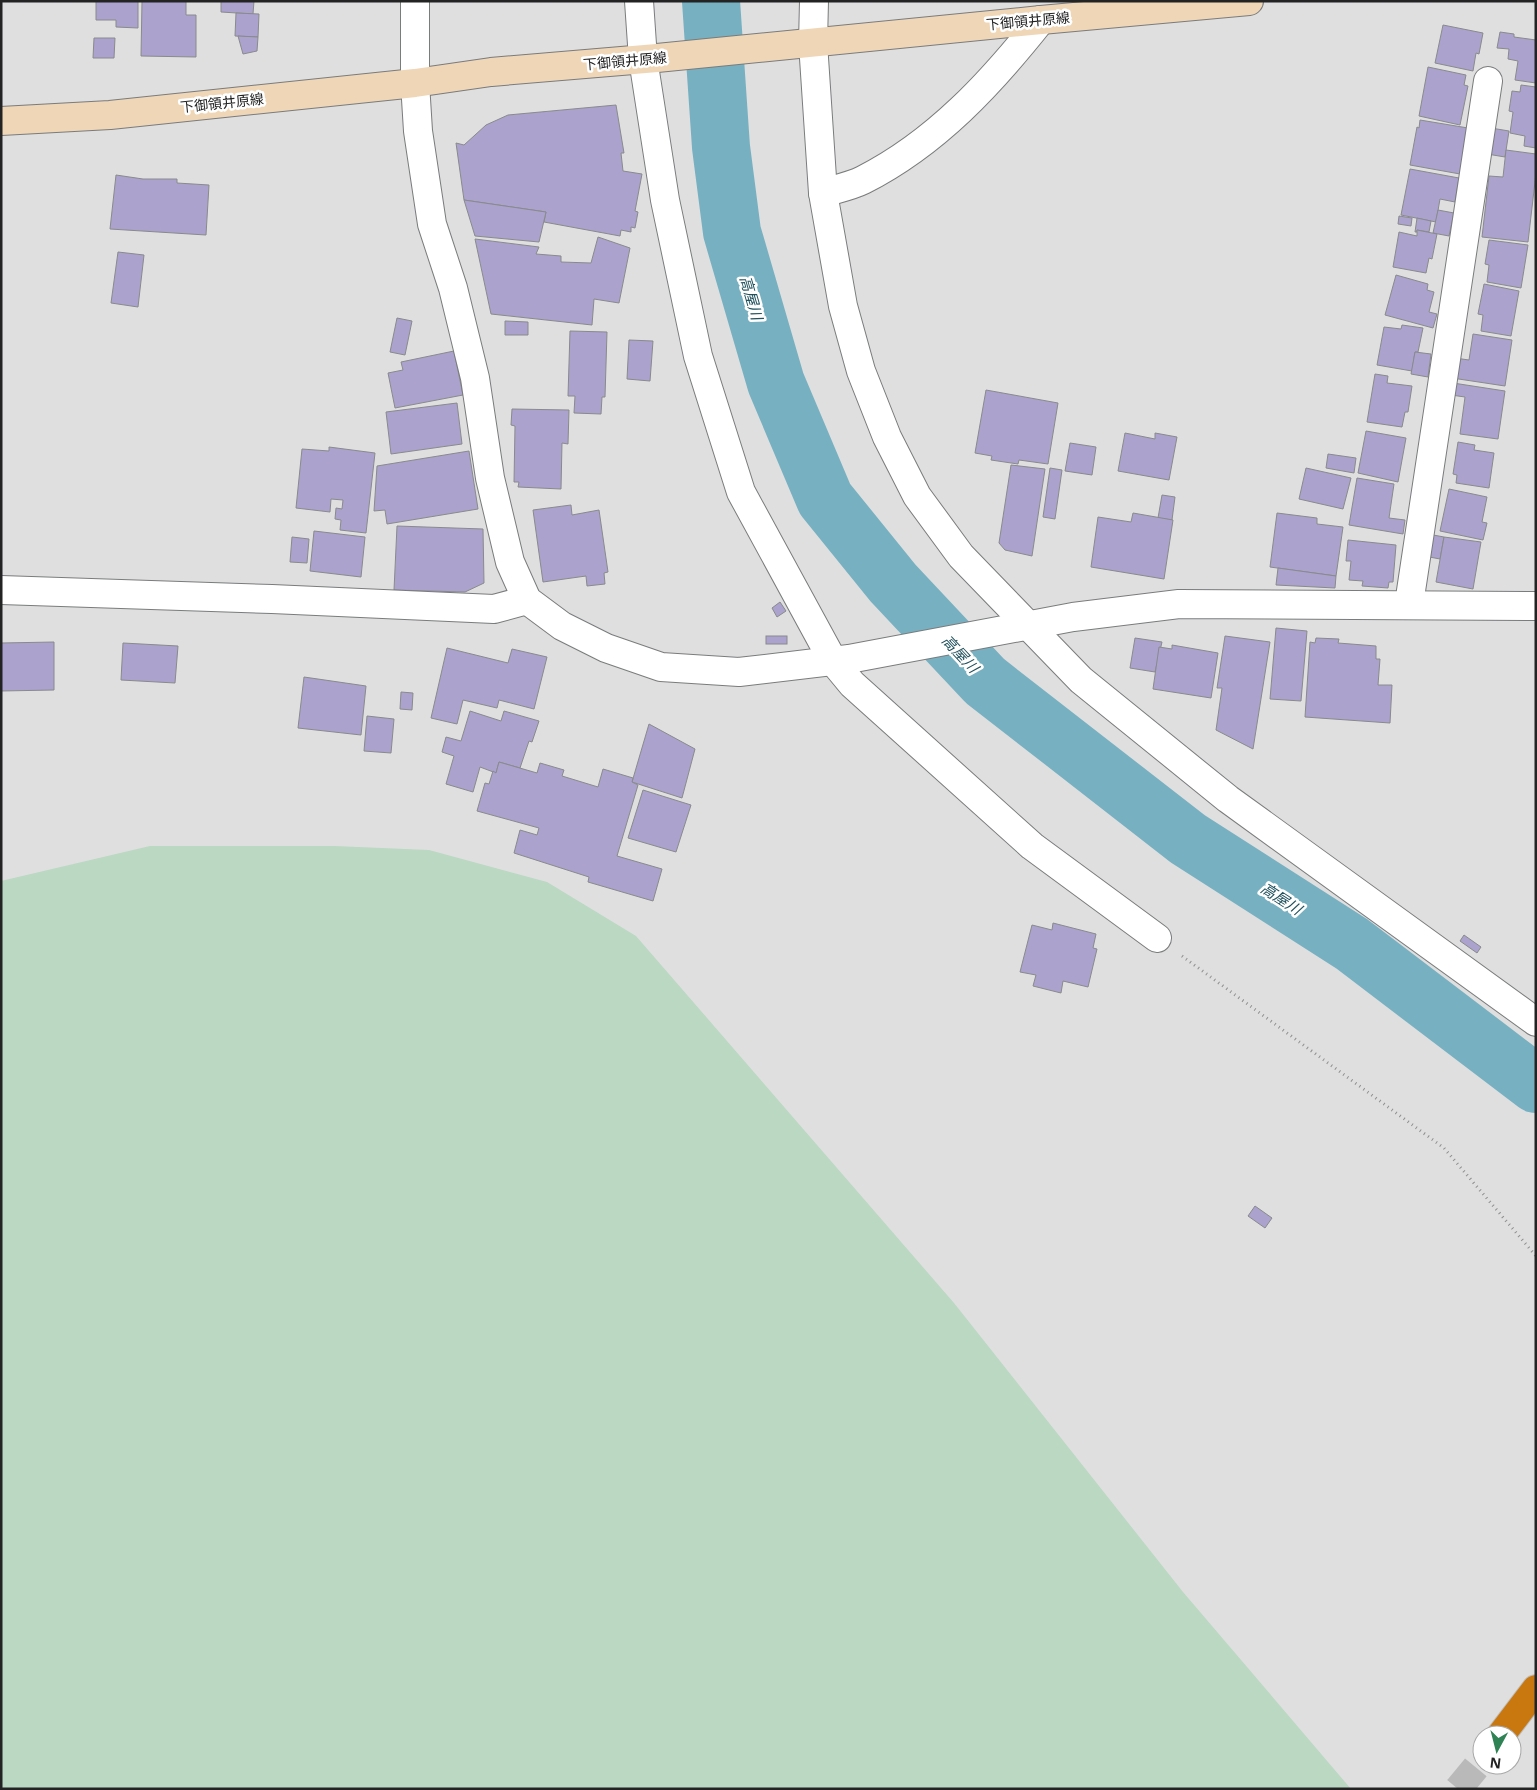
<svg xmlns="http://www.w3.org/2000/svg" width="1537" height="1790" font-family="'Open Sans','Noto Sans JP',sans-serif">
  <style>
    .green { fill: #bad8c2 }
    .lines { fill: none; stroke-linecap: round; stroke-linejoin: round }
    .river { stroke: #77b1c1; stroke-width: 58 }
    .building { fill: #aba2ce; stroke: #8a8a8b }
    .highway-tunnel { stroke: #b9b9ba; stroke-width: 28; stroke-dasharray: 28 14; stroke-linecap: butt }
    .street-casing { stroke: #7a7b7c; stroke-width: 30 }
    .secondary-casing { stroke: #7a7b7c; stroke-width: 30 }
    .highway-casing { stroke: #bdbdbd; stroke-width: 30 }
    .path { stroke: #8f8f90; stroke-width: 3; stroke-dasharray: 1 4; stroke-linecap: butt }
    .street { stroke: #fff; stroke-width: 28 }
    .secondary { stroke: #efd6b7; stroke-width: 28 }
    .highway { stroke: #c9780f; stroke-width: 28 }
    .labels { text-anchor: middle; stroke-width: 5; stroke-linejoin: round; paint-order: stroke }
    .street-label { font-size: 14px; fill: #232324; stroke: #fff }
    .water-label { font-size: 15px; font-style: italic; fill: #20515d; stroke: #fff }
  </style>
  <rect width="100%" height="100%" fill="#dfdfe0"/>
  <path class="green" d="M150,846H334L429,850L547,882L636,936L954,1303L1183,1592L1351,1789H1V881Z"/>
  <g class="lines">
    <path class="river" d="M711,1L721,147L732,232L776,383L825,499L893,583L985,681L1188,839L1352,944L1536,1084"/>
  </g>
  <g class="building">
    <path d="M96,1H138V28L116,27V20H96Z"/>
    <path d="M142,1H186V15H196V57L141,56Z"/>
    <path d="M221,1H254L253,14L221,12Z"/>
    <path d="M236,13L259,14L258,37L235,36Z"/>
    <path d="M1443,25L1483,33L1479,54L1476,53L1473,71L1435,63Z"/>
    <path d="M1500,32L1514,34V37L1536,40V83L1515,80L1518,61L1508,59L1509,49L1497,48Z"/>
    <path d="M238,36L258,37L257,51L243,54Z"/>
    <path d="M94,38H115L114,58H93Z"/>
    <path d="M1428,67L1466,75L1464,85L1468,86L1460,125L1419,116Z"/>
    <path d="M1521,85L1536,87V148L1524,146L1525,136L1510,133L1513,112L1509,111L1512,91L1520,92Z"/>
    <path d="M616,105L624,153H621L623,171L642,174L635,211L638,212L635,228L631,227V232L621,230L620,236L544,222L546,212L464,200L456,143L464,145L486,125L508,115Z"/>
    <path d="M1420,120L1468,128L1460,174L1410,165L1417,127L1419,128Z"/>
    <path d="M1491,128L1509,131L1505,157L1487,154Z"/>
    <path d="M1506,150L1536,154V173L1528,242L1482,237L1489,176L1503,177Z"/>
    <path d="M1410,169L1459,178L1455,202L1440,199L1436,222L1401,215Z"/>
    <path d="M116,175L143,179H177V183L209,185L206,235L110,229Z"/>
    <path d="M464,200L546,212L539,242L475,236Z"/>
    <path d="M1438,210L1454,213L1449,236L1433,233Z"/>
    <path d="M1399,216L1412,218L1411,226L1398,224Z"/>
    <path d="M1417,218L1431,221L1429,232L1417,230V232H1415Z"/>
    <path d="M1417,230L1437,234L1432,259L1429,258L1426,273L1393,267L1399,232L1417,236Z"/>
    <path d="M598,237L630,248L619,303L594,299L592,325L491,314L475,239L539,247L536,254L561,256V262L591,263Z"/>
    <path d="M1489,240L1528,245L1521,288L1487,282L1489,265L1485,264Z"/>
    <path d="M118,252L144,255L138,307L111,303Z"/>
    <path d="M1396,275L1428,284L1427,290L1434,292L1429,312L1437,314L1433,328L1385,315Z"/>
    <path d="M1484,284L1519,291L1511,336L1481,331L1483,315L1478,314Z"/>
    <path d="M397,318L412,321L405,355L390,352Z"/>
    <path d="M505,321L528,322V335H505Z"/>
    <path d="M1402,325L1423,328L1418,352H1415L1412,371L1377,365L1384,327L1401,329Z"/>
    <path d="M570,331L607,332L605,397H602L601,414L574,413L575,396H568Z"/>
    <path d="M1473,334L1512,340L1505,386L1452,378L1455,358L1469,360Z"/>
    <path d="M629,340L653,341L650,381L627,379Z"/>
    <path d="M454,351L463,395L395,408L388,373L403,370L401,362Z"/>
    <path d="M1415,352L1431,354L1428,377L1411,374Z"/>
    <path d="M1375,374L1388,376L1387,383L1412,386L1408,412H1405L1402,427L1367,422Z"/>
    <path d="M1453,383L1505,391L1498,439L1460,434L1465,397L1451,395Z"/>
    <path d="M986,390L1058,403L1048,464L1019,460L1018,464L991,460L992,456L975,453Z"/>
    <path d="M457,403L462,444L391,454L386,412Z"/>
    <path d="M512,409L569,410L568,444L562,443L561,489L518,487L519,482H514L515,426L511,425Z"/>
    <path d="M1366,431L1406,438L1398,482L1358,473Z"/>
    <path d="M1125,433L1155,439V433L1177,437L1169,480L1118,471Z"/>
    <path d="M1458,442L1475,445L1474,450L1494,453L1489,488L1456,483L1457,475L1453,474Z"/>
    <path d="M1070,443L1096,447L1092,475L1065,471Z"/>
    <path d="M329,447L375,453L366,533L340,530L341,520L335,519L336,508L342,509L343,500L331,499L330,512L296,508L302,449L329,451Z"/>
    <path d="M469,451L478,509L387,524L385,510L374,511L377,466Z"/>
    <path d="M1328,454L1356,458L1354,473L1326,468Z"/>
    <path d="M1011,465L1045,469L1032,556L1005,550L999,543Z"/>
    <path d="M1050,468L1062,470L1055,519L1043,517Z"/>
    <path d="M1306,468L1351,478L1343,509L1299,499Z"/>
    <path d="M1357,478L1394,484L1389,518L1405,520L1403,534L1349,525Z"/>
    <path d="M1449,489L1487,497L1482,522L1487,523L1483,540L1440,531Z"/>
    <path d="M1162,495L1175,497L1172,520L1158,518Z"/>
    <path d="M571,505L572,515L599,510L608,572L604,573L605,584L587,586L586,576L543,582L533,510Z"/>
    <path d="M1133,513L1173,520L1164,579L1091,567L1098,517L1131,522Z"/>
    <path d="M1277,513L1317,518V524L1343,527L1336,576L1270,567Z"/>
    <path d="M397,526L483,529L484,583L465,592L394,590Z"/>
    <path d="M314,531L365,537L361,577L310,571Z"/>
    <path d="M1428,534L1444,537L1440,559L1424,556Z"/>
    <path d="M292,537L309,539L307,563L290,562Z"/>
    <path d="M1444,537L1481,542L1473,589L1436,582Z"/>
    <path d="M1348,540L1396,545L1393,582H1389L1388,588L1362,586L1363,581L1349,580L1351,561H1346Z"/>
    <path d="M1278,568L1336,576L1335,588L1276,585Z"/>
    <path d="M780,602L786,611L777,617L772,608Z"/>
    <path d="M1276,628L1307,631L1301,701L1270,699Z"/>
    <rect x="766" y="636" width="21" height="8"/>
    <path d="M1225,636L1270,642L1253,749L1216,730L1222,688H1217Z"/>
    <path d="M1135,638L1162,642L1155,672L1130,668Z"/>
    <path d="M1316,638L1339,639L1338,643L1376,646V659H1380L1378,685H1392L1390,723L1305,717L1310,642L1315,643Z"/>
    <path d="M54,642V690L1,691V643Z"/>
    <path d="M123,643L178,646L175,683L121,680Z"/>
    <path d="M1172,645L1218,653L1211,698L1153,689L1159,647L1172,649Z"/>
    <path d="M447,648L508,663L512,649L547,657L534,709L499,700L497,708L463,700L457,724L431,718Z"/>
    <path d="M304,677L366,686L361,735L298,728Z"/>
    <path d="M401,692L413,693L412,710L400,709Z"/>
    <path d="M470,711L501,721L504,711L539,721L532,742L529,741L520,768L499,762L496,773L480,767L473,792L446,784L454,756L442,752L446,737L461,741Z"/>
    <path d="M367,716L394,719L391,753L364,751Z"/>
    <path d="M649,724L695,749L682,798L632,782Z"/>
    <path d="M499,762L537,773L540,763L564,770L562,776L598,787L603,769L633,778L632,782L638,785L617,856L662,869L653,901L588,882L589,877L514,853L520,830L537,835L539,828L477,811L485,783L489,784L493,771L496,773Z"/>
    <path d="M643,790L691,805L676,852L628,838Z"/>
    <path d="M1053,923L1096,934L1093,948L1097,949L1088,987L1063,981L1061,993L1033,986L1036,975L1020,972L1032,925L1052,930Z"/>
    <path d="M1464,935L1481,947L1477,953L1460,941Z"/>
    <path d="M1255,1206L1272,1218L1265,1228L1248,1216Z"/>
  </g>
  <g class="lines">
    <path class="highway-tunnel" d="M1458,1789L1482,1760"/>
    <g class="street-casing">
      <g id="street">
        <path d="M415,1V83L418,131L432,224L453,288L475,378L490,478L510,562L527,600L562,626L606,648L661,667L739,672L849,659L1073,617L1179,604L1536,606"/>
        <path d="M639,1L643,59L665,200L698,356L741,492L833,661L852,684L1032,846L1157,938"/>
        <path d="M814,1L813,43L823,193L843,306L861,371L887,437L917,496L961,556L1081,680L1228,799L1536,1022"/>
        <path d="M823,193C836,189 851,186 863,180C936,143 991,83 1041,20"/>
        <path d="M1,590L272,599L494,609L527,600"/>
        <path d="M1409,604L1488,81"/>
      </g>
    </g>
    <g class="secondary-casing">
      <path id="secondary" d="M1,121L110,115L415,83L491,72L657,58L1041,20L1249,1"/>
    </g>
    <g class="highway-casing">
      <path id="highway" d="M1501,1735L1536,1689"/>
    </g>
    <path class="path" d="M1182,956L1444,1148L1536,1256"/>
    <use href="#street" class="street"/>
    <use href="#secondary" class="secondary"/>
    <use href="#highway" class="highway"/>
  </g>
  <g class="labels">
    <g class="street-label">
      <text transform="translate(1028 21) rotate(-5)" y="5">下御領井原線</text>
      <text transform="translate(625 61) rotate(-5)" y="5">下御領井原線</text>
      <text transform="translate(222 103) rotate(-6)" y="5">下御領井原線</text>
    </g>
    <g class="water-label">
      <text transform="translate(751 298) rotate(74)" y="5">高屋川</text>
      <text transform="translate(960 654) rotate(47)" y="5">高屋川</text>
      <text transform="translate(1281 899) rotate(33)" y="5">高屋川</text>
    </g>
  </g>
  <rect width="1537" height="1790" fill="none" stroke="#232324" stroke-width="5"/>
  <g transform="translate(1497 1750) rotate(187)"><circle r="24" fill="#ffffff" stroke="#a7a7a7"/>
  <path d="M0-4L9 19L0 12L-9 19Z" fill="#2f8254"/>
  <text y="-8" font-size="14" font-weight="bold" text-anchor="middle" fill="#232324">N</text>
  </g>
</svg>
